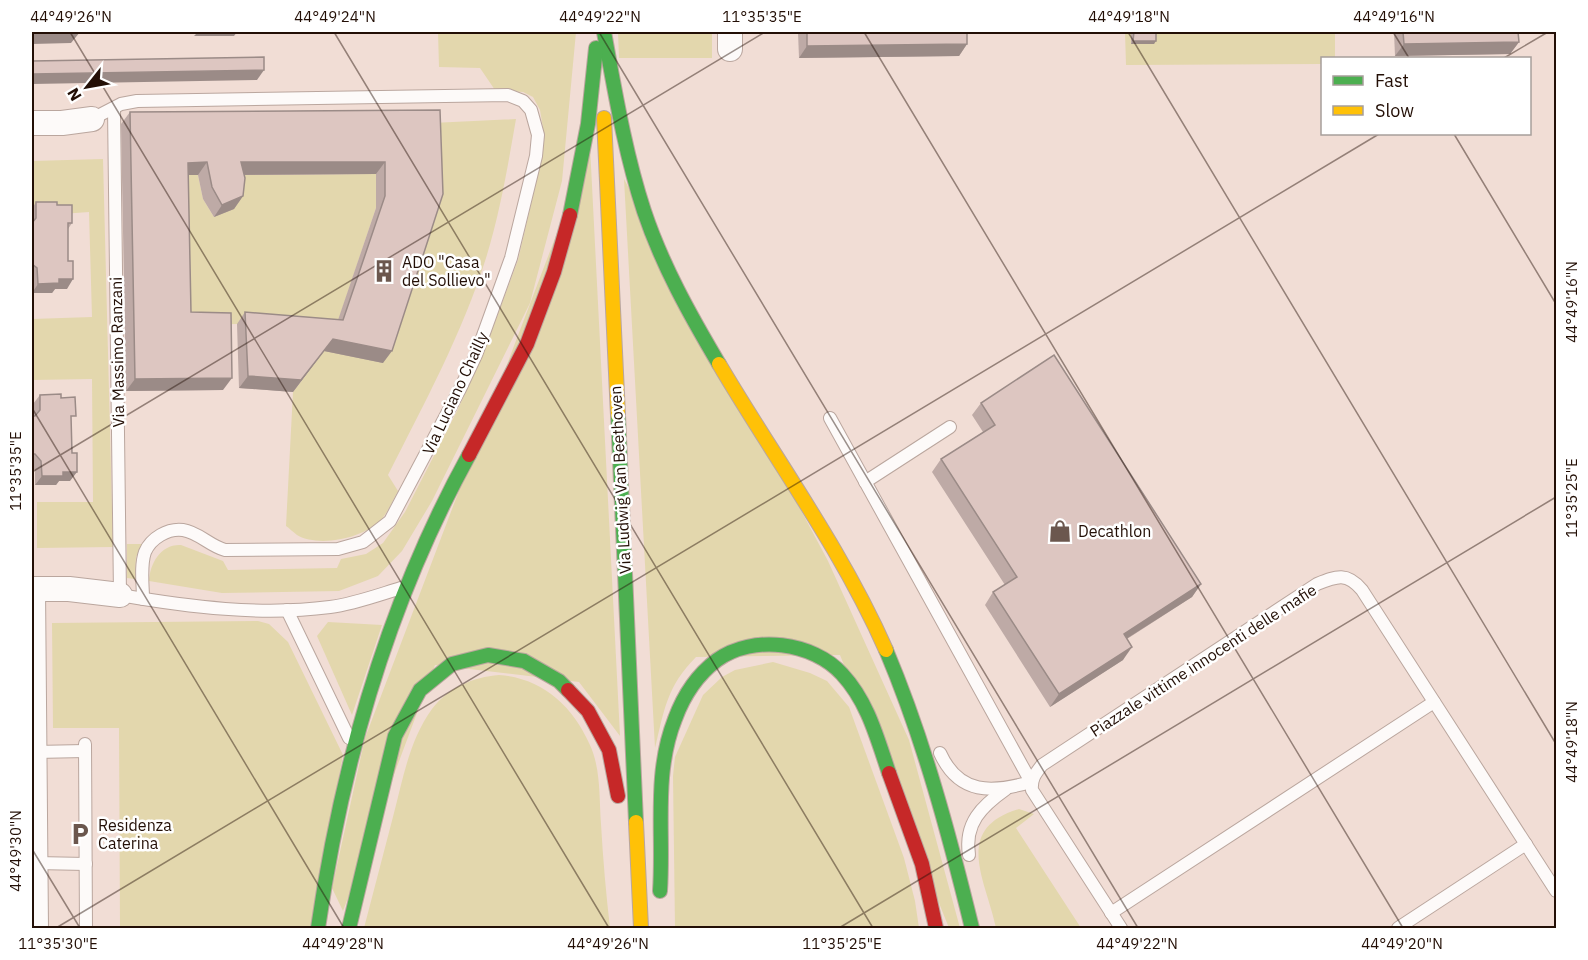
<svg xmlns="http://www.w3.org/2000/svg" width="1588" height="960" font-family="'IBM Plex Sans',sans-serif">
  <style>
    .green { fill: #e3d7ad }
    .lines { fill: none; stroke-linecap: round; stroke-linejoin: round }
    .lane-casing { stroke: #baa69e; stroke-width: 14 }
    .street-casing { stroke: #baa69e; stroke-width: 26 }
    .fast-casing { stroke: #baa69e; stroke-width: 16 }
    .slow-casing { stroke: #baa69e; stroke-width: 16 }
    .jam-casing { stroke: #baa69e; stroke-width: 16 }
    .lane { stroke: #fdfaf9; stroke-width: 12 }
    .street { stroke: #fdfaf9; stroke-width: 24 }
    .fast { stroke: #4caf50; stroke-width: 14 }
    .slow { stroke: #ffc107; stroke-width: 14 }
    .jam { stroke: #c62828; stroke-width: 14 }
    .wall { fill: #beaaa6 }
    .shaded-wall { fill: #9b8b87 }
    .building { fill: #ddc6c1; stroke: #9b8b87; stroke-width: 1.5 }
    .ticks { fill: none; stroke: #230f06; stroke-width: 1.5; stroke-opacity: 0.45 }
    .labels { text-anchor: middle; stroke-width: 5; stroke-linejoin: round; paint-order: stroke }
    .poi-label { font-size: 16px; fill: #230f06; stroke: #fff; text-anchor: start }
    .street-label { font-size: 16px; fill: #230f06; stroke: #fff }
    .neatline { fill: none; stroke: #230f06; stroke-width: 2 }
    .ticks-label { font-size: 15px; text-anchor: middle; fill: #230f06 }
  </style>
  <rect width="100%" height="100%" fill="#f1ddd5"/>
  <g class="green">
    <path d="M438,32H576L562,181L530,303L432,501L402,551L378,576L339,591L222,593L149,581C150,563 161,544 181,545L223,561L228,570L337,568L341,559L366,554L383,543L405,512L458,409L483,354L518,260L542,157L543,128L540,110L533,97L523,92L495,90L480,68L439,67Z"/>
    <path d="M618,32H712V58H619Z"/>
    <path d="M1125,32H1335V58H1322V64L1126,65Z"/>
    <path d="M516,119C508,165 500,213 486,258C462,334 424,404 388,475L398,491C393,500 388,512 381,520C364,538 319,548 297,535C293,532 289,528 286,526L293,392L324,351L432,123Z"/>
    <path d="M590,146L620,736L579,682L435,665L343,911L332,888L365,738Z"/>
    <path d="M103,159L113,547L37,548V502H93L92,379L32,380V319L92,317L89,212L34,216L32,161Z"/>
    <path d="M376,174V208L334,333L237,324L182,325L179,175H198L203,199L214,217L232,175Z"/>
    <path d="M624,179L828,561L909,740L960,928H949L840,655L696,657C667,686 664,710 655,748Z"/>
    <path d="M127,544H143L136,557L135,579L127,578Z"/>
    <path d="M258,621L269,624L288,642L343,755L310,928H120L119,728H53L52,623Z"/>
    <path d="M328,622L382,625L352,715L317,636Z"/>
    <path d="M773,662L810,673L827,681L849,707L904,858L915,901L919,928H675L673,776L675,757L703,695L722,677L735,670Z"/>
    <path d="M499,675C541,678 572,705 589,743C601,767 599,797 601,824C603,859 606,894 610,928H364C374,890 384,851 394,813C403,778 410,739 432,709C448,688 473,677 499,675Z"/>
    <path d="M1019,809L1034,814L1016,828L1081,928H996C986,880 952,829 1019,809Z"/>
  </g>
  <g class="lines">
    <g class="lane-casing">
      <g id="lane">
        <path d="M114,109L120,595C189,607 261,616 330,607C354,604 378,595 401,588"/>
        <path d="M92,119L121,104L137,101L508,95L523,101L531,110L538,135L536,156L511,258L476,355L460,389L390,521L363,542L338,549L225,550C210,546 198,532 183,530C168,528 151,538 145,552C140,566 143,585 143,599"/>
        <path d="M830,418L1031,782C992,793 959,795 940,753"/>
        <path d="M865,482L950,427"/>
        <path d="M287,610L349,738"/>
        <path d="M85,744L86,928"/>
        <path d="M35,752L85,751"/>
        <path d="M969,855C964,823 982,806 1006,789"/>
        <path d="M36,863L86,864"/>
        <path d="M1111,913L1434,702"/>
        <path d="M1121,928L1032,790C1031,779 1035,774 1042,765L1317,584C1337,576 1347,572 1362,590L1556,891"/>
        <path d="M1398,928L1526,844"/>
      </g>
    </g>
    <g class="street-casing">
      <g id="street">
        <path d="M730,32V49"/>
        <path d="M32,123H62L92,119"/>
        <path d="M32,589H69L120,595"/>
        <path d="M33,589L36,928"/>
      </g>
    </g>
    <g class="fast-casing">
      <g id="fast">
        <path d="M604,32C615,92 625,153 644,211C662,265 690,315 719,364"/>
        <path d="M570,215L588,124L596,48"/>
        <path d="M618,415L636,822"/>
        <path d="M886,650C924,740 949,834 972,928"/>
        <path d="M660,891C664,833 653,774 675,719C683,697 697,675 717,660C753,634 813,642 842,674C868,702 877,738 889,773"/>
        <path d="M318,928C342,762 388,602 469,455"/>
        <path d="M349,928L395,736L420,690L452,664L488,655L524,661L559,681L568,690"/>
      </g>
    </g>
    <g class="slow-casing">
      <g id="slow">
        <path d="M604,118L618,415"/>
        <path d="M719,364C775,459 841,548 886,650"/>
        <path d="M636,822L641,928"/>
      </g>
    </g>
    <g class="jam-casing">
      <g id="jam">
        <path d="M469,455L527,344L554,272L570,215"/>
        <path d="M568,690L588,711L609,750L618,796"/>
        <path d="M889,773L922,864L936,928"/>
      </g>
    </g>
    <use href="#lane" class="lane"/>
    <use href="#street" class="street"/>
    <use href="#fast" class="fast"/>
    <use href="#slow" class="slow"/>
    <use href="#jam" class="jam"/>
  </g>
  <g class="wall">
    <path d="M798,32H967V44L959,56L799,58Z"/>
    <path d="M1131,32H1156L1154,44H1131Z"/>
    <path d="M1394,32H1518L1519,42L1510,54L1395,56Z"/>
    <path d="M440,110L383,363L324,351L293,392L239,388L237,324L245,312L338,320L376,208V174L244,175L243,196L234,209L214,217L203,199L198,175H188L191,312L223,390L126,391L121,124L130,112Z"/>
    <path d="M36,202L57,205L72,223L68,229L67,289H55L52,293H32V209Z"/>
    <path d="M40,395L61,398L71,422L70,481H59L56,485H35V470L32,467V416H34L33,404Z"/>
    <path d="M981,403L1201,584L1192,597L1127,639L1123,660L1050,707L985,605L993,592L1005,585L932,472L941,459L983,432L972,415Z"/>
  </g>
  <g class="shaded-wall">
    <path d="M32,32H80L71,43L32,44Z"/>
    <path d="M198,32H237L234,36H194Z"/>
    <path d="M1133,41H1156L1154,44H1131Z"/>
    <path d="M1519,42L1510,54L1395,56L1404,44Z"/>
    <path d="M967,44L959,56L799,58L807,46Z"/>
    <path d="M264,70L257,80L32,84V74Z"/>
    <path d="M207,162L198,175H179L188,163Z"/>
    <path d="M241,162H385L376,174L232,175Z"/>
    <path d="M243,196L234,209L214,217L222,205Z"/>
    <path d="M59,279H73L67,289H55L52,293H32L38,284Z"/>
    <path d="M333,339L392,351L383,363L324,351L293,392L239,388L248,376Z"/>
    <path d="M232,378L223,390L126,391L135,379Z"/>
    <path d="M63,472H77L70,481H59L56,485H35L42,476Z"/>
    <path d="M1201,584L1192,597L1115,646L1124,634Z"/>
    <path d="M1132,647L1123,660L1050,707L1059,694Z"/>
  </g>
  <g class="building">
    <path d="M807,32H967V44L807,46Z"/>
    <path d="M1134,32H1156V41H1133Z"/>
    <path d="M1403,32H1518L1519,42L1404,44Z"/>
    <path d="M264,57V70L32,74V61Z"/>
    <path d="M440,110L443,194L392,351L333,339L301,380L248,376L245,312L343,320L385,196V162H241L245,178L243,196L222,205L212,187L207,162L188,163L191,312L231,313L232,378L135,379L130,112Z"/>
    <path d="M36,202H57V205H72V223H68V261H73V279H59V283L38,284L37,268L32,264V223L36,218Z"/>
    <path d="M1054,355L1201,584L1124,634L1132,647L1059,694L993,592L1017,577L941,459L995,425L981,403Z"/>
    <path d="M61,394V398L75,397L76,416H71L72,453H77V472H63V476H42L41,461L35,454H32L33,460H32V416H35L40,410V395Z"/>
  </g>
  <path class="ticks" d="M70,32L609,928M334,32L873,928M599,32L1138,928M864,32L1403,928M1128,32L1556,744M1393,32L1409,58M1504,58L1548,32M1454,134L1556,304M32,408L344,928M32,472L765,32M32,849L80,928M56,928L1379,134M839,928L1556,497"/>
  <defs>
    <g id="building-bare" transform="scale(1.8)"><path d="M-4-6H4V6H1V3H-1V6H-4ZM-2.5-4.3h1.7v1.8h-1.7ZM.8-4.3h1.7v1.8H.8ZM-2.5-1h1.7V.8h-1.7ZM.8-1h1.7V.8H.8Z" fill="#6b574e" stroke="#fff" stroke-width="2.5" paint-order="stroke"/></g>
    <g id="shop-bare" transform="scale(1.8)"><path d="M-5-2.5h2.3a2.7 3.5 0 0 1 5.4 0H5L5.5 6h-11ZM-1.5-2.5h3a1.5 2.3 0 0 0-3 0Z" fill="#6b574e" stroke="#fff" stroke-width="2.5" paint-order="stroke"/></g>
    <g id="parking-bare" transform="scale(1.8)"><path d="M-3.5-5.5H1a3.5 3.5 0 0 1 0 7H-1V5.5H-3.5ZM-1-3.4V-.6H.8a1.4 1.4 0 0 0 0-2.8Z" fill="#6b574e" stroke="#fff" stroke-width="2.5" paint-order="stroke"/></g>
  </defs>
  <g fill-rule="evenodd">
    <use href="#building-bare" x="384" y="271"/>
    <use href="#shop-bare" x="1060" y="531"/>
    <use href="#parking-bare" x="80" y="834"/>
  </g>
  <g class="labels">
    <g class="poi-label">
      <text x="402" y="268">ADO "Casa<tspan x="402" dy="18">del Sollievo"</tspan></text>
      <text x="1078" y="537">Decathlon</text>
      <text x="98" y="831">Residenza<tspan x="98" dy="18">Caterina</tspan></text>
    </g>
    <g class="street-label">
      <text transform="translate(117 352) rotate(-91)" y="6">Via Massimo Ranzani</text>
      <text transform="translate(455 393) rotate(-65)" y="6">Via Luciano Chailly</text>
      <text transform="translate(620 480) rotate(-93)" y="6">Via Ludwig Van Beethoven</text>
      <text transform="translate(1203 660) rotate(-33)" y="6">Piazzale vittime innocenti delle mafie</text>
    </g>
  </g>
  <rect width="1588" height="960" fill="none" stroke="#ffffff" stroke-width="66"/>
  <rect x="1321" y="57" width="210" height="78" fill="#ffffff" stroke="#a79f9b" stroke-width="1.5"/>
  <rect x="1333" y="76" width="30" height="9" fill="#4caf50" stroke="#a79f9b" stroke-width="1.5"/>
  <text x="1375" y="87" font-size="18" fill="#230f06">Fast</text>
  <rect x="1333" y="106" width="30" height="9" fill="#ffc107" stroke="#a79f9b" stroke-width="1.5"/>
  <text x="1375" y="117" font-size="18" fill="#230f06">Slow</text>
  <g transform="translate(87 87) rotate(239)" stroke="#ffffff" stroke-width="4.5" paint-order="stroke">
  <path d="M0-4.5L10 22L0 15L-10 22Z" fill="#230f06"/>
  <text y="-9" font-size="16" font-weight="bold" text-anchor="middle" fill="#230f06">N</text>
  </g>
  <rect x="33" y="33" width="1522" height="894" class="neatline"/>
  <g class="ticks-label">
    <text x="71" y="22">44°49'26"N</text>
    <text x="335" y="22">44°49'24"N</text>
    <text x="600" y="22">44°49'22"N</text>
    <text x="762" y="22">11°35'35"E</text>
    <text x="1129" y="22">44°49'18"N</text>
    <text x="1394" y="22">44°49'16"N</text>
    <text transform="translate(1572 302) rotate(-90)" y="5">44°49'16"N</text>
    <text transform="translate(16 471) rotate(-90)" y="5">11°35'35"E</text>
    <text transform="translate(1572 498) rotate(-90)" y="5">11°35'25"E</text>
    <text transform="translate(1572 742) rotate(-90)" y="5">44°49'18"N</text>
    <text transform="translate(16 851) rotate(-90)" y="5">44°49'30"N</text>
    <text x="58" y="949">11°35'30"E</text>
    <text x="343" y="949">44°49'28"N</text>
    <text x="608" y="949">44°49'26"N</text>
    <text x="842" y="949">11°35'25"E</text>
    <text x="1137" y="949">44°49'22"N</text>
    <text x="1402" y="949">44°49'20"N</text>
  </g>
</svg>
